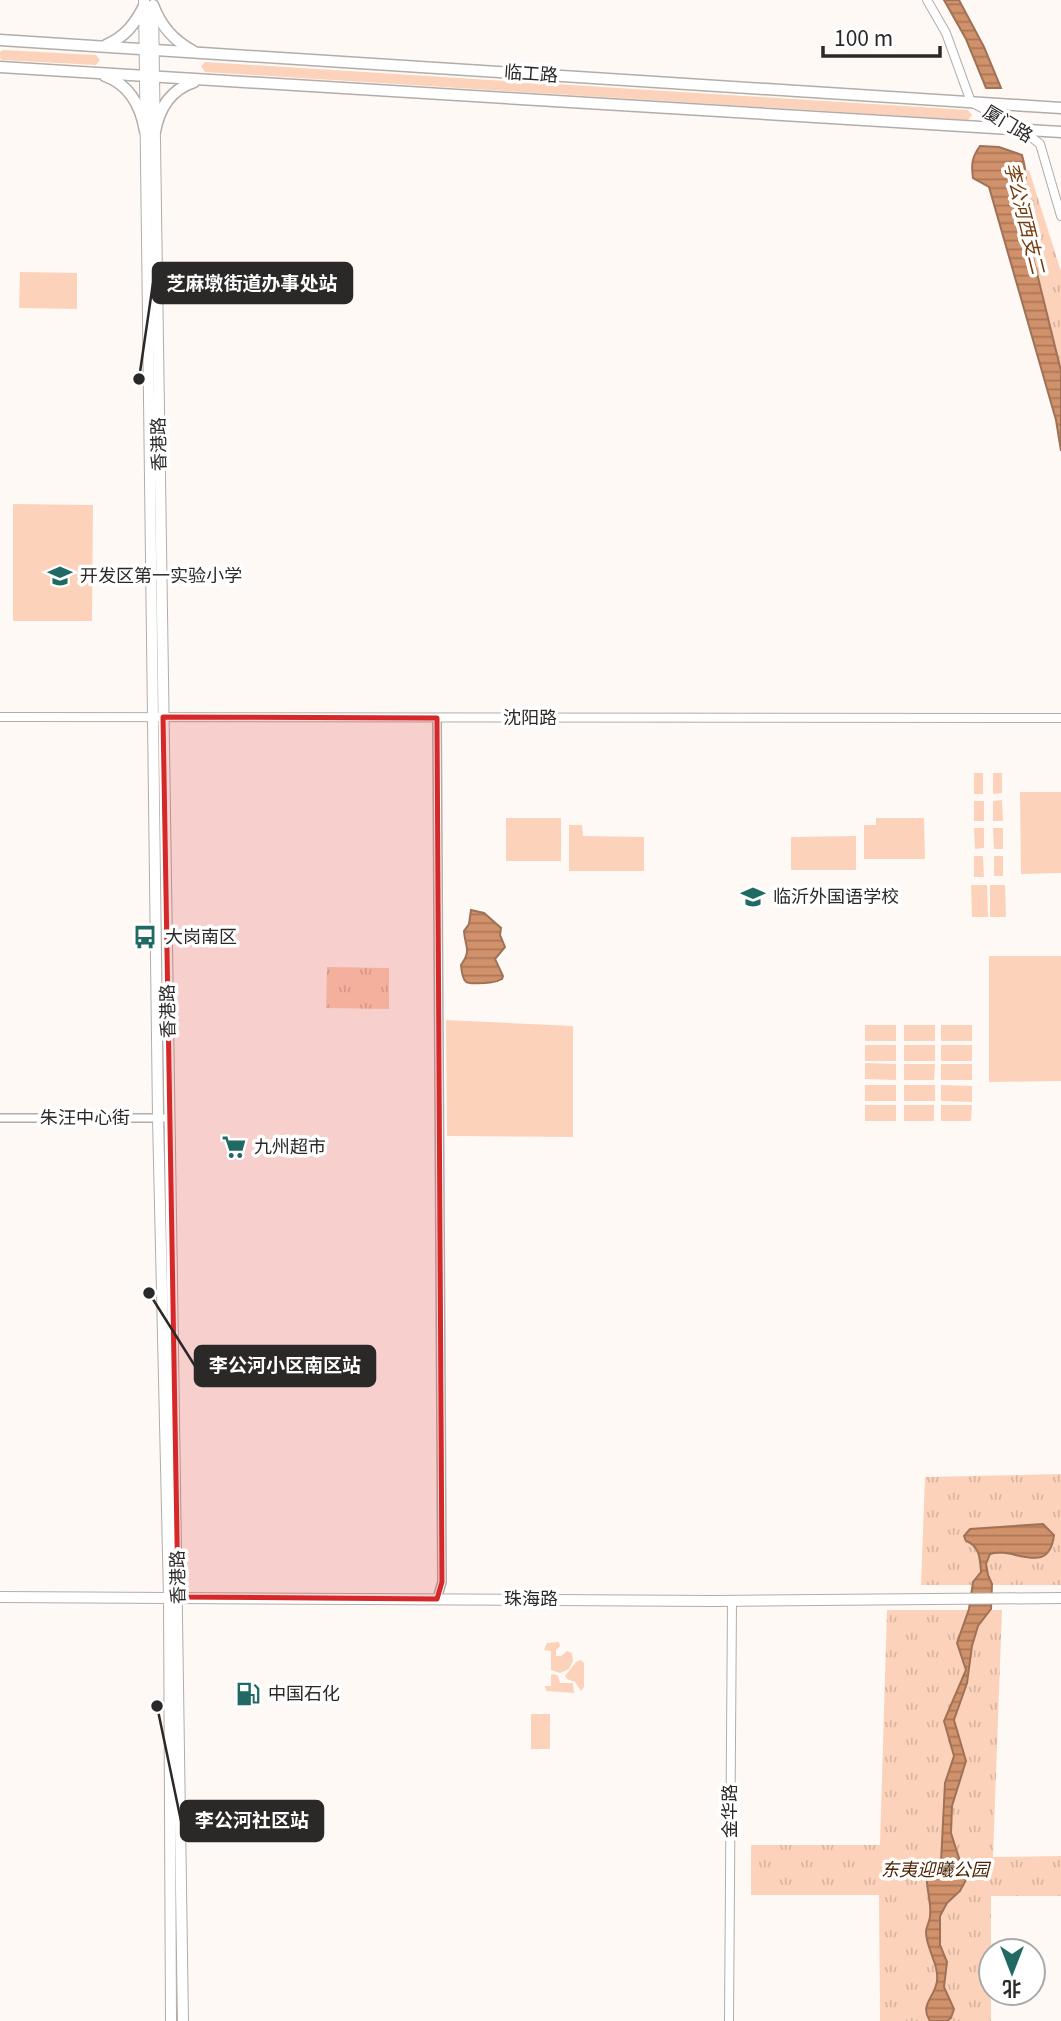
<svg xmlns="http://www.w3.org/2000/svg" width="1061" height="2021" font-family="Georgia,'Noto Sans SC',serif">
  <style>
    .grass { fill: url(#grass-tufts) }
    .garden { fill: #fcd3ba }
    .water { fill: url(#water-rules); stroke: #9f7257; stroke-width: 2 }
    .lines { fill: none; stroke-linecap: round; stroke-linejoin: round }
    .minor-casing { stroke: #b3ada9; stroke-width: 10 }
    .tertiary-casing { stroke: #b3ada9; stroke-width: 10 }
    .secondary-casing { stroke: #b3ada9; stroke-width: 12 }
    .primary-casing { stroke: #b3ada9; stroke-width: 13 }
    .minor { stroke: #fff; stroke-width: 7 }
    .tertiary { stroke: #fff; stroke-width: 8 }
    .secondary { stroke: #fff; stroke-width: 10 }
    .primary { stroke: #fff; stroke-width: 10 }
    .marked { fill: #d62828; fill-opacity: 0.2; stroke: #d62828; stroke-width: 5; stroke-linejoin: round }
    .labels { text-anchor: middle; stroke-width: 7; stroke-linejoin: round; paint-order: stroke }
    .street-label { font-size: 18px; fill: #2b2928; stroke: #fff }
    .poi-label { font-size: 18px; fill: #2b2928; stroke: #fff; text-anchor: start }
    .park-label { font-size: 18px; font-style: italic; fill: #4d2505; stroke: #fff }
    .water-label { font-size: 19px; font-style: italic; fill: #753b0c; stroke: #fff }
    .leader { fill: none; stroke: #2b2928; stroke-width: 2.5 }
    .callout-dot { fill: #2b2928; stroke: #fff; stroke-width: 2.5 }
    .callout { fill: #2b2928; stroke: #2b2928; stroke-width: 2.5 }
    .callout-label { font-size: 19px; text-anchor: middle; font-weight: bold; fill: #fff }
  </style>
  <defs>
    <pattern id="grass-tufts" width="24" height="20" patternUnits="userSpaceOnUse" patternTransform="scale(1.75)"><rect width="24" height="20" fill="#fcd3ba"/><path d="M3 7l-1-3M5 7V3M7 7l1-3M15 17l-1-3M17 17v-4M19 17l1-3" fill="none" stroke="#d8b5a0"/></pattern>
    <pattern id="water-rules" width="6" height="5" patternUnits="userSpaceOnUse" patternTransform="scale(1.75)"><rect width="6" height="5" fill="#d1926b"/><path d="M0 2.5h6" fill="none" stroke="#aa7758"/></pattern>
  </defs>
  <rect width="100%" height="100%" fill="#fff9f6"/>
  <g class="grass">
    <path d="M1029,170L1061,271V371L1019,200L1027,181V171Z"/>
    <path d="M327,967L389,968V1009L326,1008Z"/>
    <path d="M1061,1474V1585H921L925,1477Z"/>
    <path d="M887,1610H1002L993,1857L1061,1856V1896H991V2021H880L879,1895H751V1845H880Z"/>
  </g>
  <g class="garden">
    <path d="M3,50L96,55L100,60L96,65L2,60L0,58V52Z"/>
    <path d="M205,62L968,110L972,115L968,120L205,72L201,66Z"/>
    <path d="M20,272L77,273V309L19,308Z"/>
    <path d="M13,504L93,505L92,621H13Z"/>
    <rect x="974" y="773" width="9" height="21"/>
    <path d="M993,773H1002V793L993,794Z"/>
    <path d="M1061,792V873L1021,874L1020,792Z"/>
    <path d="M1002,800L1003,821H993V801Z"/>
    <rect x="974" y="801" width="10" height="20"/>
    <rect x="506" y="818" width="55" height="43"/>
    <path d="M876,818H924L925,859H864V825H876Z"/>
    <path d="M569,825H582L583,836L644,837V871H569Z"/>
    <path d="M974,828H984V848L975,849Z"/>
    <path d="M993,828H1003V849H994Z"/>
    <path d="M856,836V870H791V837Z"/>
    <path d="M974,856H983L984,877H974Z"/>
    <rect x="994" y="856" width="9" height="20"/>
    <path d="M971,885H987L988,917H972Z"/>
    <path d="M990,885H1005L1006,917H990Z"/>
    <path d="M989,956H1061V1081L989,1082Z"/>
    <path d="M446,1020L573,1026V1137L447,1136Z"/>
    <rect x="865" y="1025" width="31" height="16"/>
    <rect x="904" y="1025" width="31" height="16"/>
    <rect x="941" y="1025" width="31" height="16"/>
    <rect x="865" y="1045" width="31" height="16"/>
    <rect x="904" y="1045" width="31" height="16"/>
    <rect x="941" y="1045" width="31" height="16"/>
    <path d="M865,1063L896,1064V1080L865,1079Z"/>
    <path d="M904,1064H935L934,1080H904Z"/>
    <rect x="941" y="1064" width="31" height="16"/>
    <rect x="865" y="1085" width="31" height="16"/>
    <rect x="904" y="1085" width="31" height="16"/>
    <path d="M941,1085L972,1086V1102L941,1101Z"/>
    <rect x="865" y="1105" width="31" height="16"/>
    <rect x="904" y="1105" width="30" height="16"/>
    <path d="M941,1105H972L971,1121H941Z"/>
    <path d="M559,1642L560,1646L556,1650V1656H561L567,1651L572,1653L573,1661L569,1669L560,1673L551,1670V1651L544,1650L547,1643Z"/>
    <path d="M581,1660L584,1663V1687L581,1691L575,1682L567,1679L565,1676L576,1662Z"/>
    <path d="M554,1674L558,1676L560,1683H573L574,1693L546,1691L545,1686H551V1675Z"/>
    <rect x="531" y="1714" width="19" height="35"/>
  </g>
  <g class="water">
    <path d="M944,0H959L984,47L1001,88H986L966,39Z"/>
    <path d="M980,146L999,147L1022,155C1027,173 1028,184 1019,200L1061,371V451L1056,420L989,187L973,178C971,164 972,157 980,146Z"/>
    <path d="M471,910L484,913L501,928L500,935L505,947L495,959L503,976L502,979C495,983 493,982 485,983C468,983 463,988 461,965C472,949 465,948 464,931L469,924Z"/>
    <path d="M1043,1524L1054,1535C1049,1578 1013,1546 990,1554L986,1564L988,1575L992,1584L991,1609L978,1626L972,1646L967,1683L954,1720L966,1761L952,1806L951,1833L966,1880L960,1891L947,1903L940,1916V1945L947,1962L944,1987L954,2009L951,2018L947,2021H930C919,2005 935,1997 937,1981C939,1964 926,1948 926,1932C926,1927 930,1921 930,1916C932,1901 925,1887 927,1872L941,1862L945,1783L954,1756L944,1721L966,1670L957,1643L969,1609L973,1582L981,1572C980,1559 980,1546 966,1541L964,1536L970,1529Z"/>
  </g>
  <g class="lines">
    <g class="minor-casing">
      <g id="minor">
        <path d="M437,718L442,1582L437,1599"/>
        <path d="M0,1118H169"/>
      </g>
    </g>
    <g class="tertiary-casing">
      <g id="tertiary">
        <path d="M927,0L946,33L971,102L1021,129L1040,144L1061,216"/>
        <path d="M0,717L1061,718"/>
        <path d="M729,2021L732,1601"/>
      </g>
    </g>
    <g class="secondary-casing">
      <g id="secondary">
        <path d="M144,0L158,1118L169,1597L171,2021"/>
        <path d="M153,8L183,2021"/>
        <path d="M0,1597L715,1601L1061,1598"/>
      </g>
    </g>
    <g class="primary-casing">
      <g id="primary">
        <path d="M153,5C161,26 173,40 193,51"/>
        <path d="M0,40L1061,108"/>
        <path d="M106,45C125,37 135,24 144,6"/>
        <path d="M0,67L1061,132"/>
        <path d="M105,76C130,85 141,107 145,131"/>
        <path d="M155,132C159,108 170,90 194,82"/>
      </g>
    </g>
    <use href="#minor" class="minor"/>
    <use href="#tertiary" class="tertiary"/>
    <use href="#secondary" class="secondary"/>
    <use href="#primary" class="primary"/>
  </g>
  <path class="marked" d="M163,717L437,718L442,1582L437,1599L178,1597Z"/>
  <defs>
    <g id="school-bare" transform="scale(1.89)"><path d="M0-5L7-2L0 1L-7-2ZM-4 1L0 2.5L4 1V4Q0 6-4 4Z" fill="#216a63" stroke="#fff" stroke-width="2.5" paint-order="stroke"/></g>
    <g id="bus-bare" transform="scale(1.89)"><path d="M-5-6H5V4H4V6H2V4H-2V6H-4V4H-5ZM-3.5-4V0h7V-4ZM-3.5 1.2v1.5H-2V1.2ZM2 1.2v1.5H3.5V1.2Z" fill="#216a63" stroke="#fff" stroke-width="2.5" paint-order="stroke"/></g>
    <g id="supermarket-bare" transform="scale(1.89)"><path d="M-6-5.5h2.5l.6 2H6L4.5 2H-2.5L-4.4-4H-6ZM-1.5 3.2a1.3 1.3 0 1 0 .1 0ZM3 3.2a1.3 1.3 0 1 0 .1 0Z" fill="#216a63" stroke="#fff" stroke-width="2.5" paint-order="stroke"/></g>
    <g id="fuel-bare" transform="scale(1.89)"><path d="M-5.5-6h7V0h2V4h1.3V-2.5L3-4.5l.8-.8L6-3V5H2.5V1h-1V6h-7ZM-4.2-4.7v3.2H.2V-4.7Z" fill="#216a63" stroke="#fff" stroke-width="2.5" paint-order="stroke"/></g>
  </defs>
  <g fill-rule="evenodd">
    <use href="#school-bare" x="60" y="576"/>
    <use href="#school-bare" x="753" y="897"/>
    <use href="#bus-bare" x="145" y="937"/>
    <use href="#supermarket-bare" x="234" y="1147"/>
    <use href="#fuel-bare" x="248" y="1694"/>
  </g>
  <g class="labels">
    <g class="street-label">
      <text transform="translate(531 74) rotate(4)" y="6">临工路</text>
      <text transform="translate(1008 124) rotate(31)" y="6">厦门路</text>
      <text transform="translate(159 444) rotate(-91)" y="6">香港路</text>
      <text x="530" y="724">沈阳路</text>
      <text transform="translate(168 1011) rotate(-91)" y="6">香港路</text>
      <text x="85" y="1124">朱汪中心街</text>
      <text transform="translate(178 1577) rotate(-91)" y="6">香港路</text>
      <text x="531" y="1605">珠海路</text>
      <text transform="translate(730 1811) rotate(-90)" y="6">金华路</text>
    </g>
    <g class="poi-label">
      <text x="80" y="582">开发区第一实验小学</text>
      <text x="773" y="903">临沂外国语学校</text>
      <text x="165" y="943">大岗南区</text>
      <text x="254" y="1153">九州超市</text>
      <text x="268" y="1700">中国石化</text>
    </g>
    <g class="park-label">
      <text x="935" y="1876">东夷迎曦公园</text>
    </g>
    <g class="water-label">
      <text transform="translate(1025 218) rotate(76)" y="7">李公河西支二</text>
    </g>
  </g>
  <path class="leader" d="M139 379L153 283M149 1293L195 1366M157 1706L181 1821"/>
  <g class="callout-dot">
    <circle cx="139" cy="379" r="7"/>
    <circle cx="149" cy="1293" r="7"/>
    <circle cx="157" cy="1706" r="7"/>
  </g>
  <g class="callout">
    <rect x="153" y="263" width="199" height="40" rx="7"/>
    <rect x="195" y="1346" width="180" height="40" rx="7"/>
    <rect x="181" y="1801" width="142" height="40" rx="7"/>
  </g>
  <g class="callout-label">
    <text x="252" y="290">芝麻墩街道办事处站</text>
    <text x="285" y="1372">李公河小区南区站</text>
    <text x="252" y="1827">李公河社区站</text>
  </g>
  <g transform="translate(1012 1972) rotate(180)"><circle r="33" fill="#ffffff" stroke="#aaa9a9" stroke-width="2"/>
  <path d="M0-5L12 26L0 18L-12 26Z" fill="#216a63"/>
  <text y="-10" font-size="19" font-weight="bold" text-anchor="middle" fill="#2b2928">北</text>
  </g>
  <path d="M823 46v10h117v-10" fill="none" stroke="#2b2928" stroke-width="3.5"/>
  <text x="834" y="46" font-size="21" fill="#2b2928" stroke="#ffffff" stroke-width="5" paint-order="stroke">100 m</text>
</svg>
